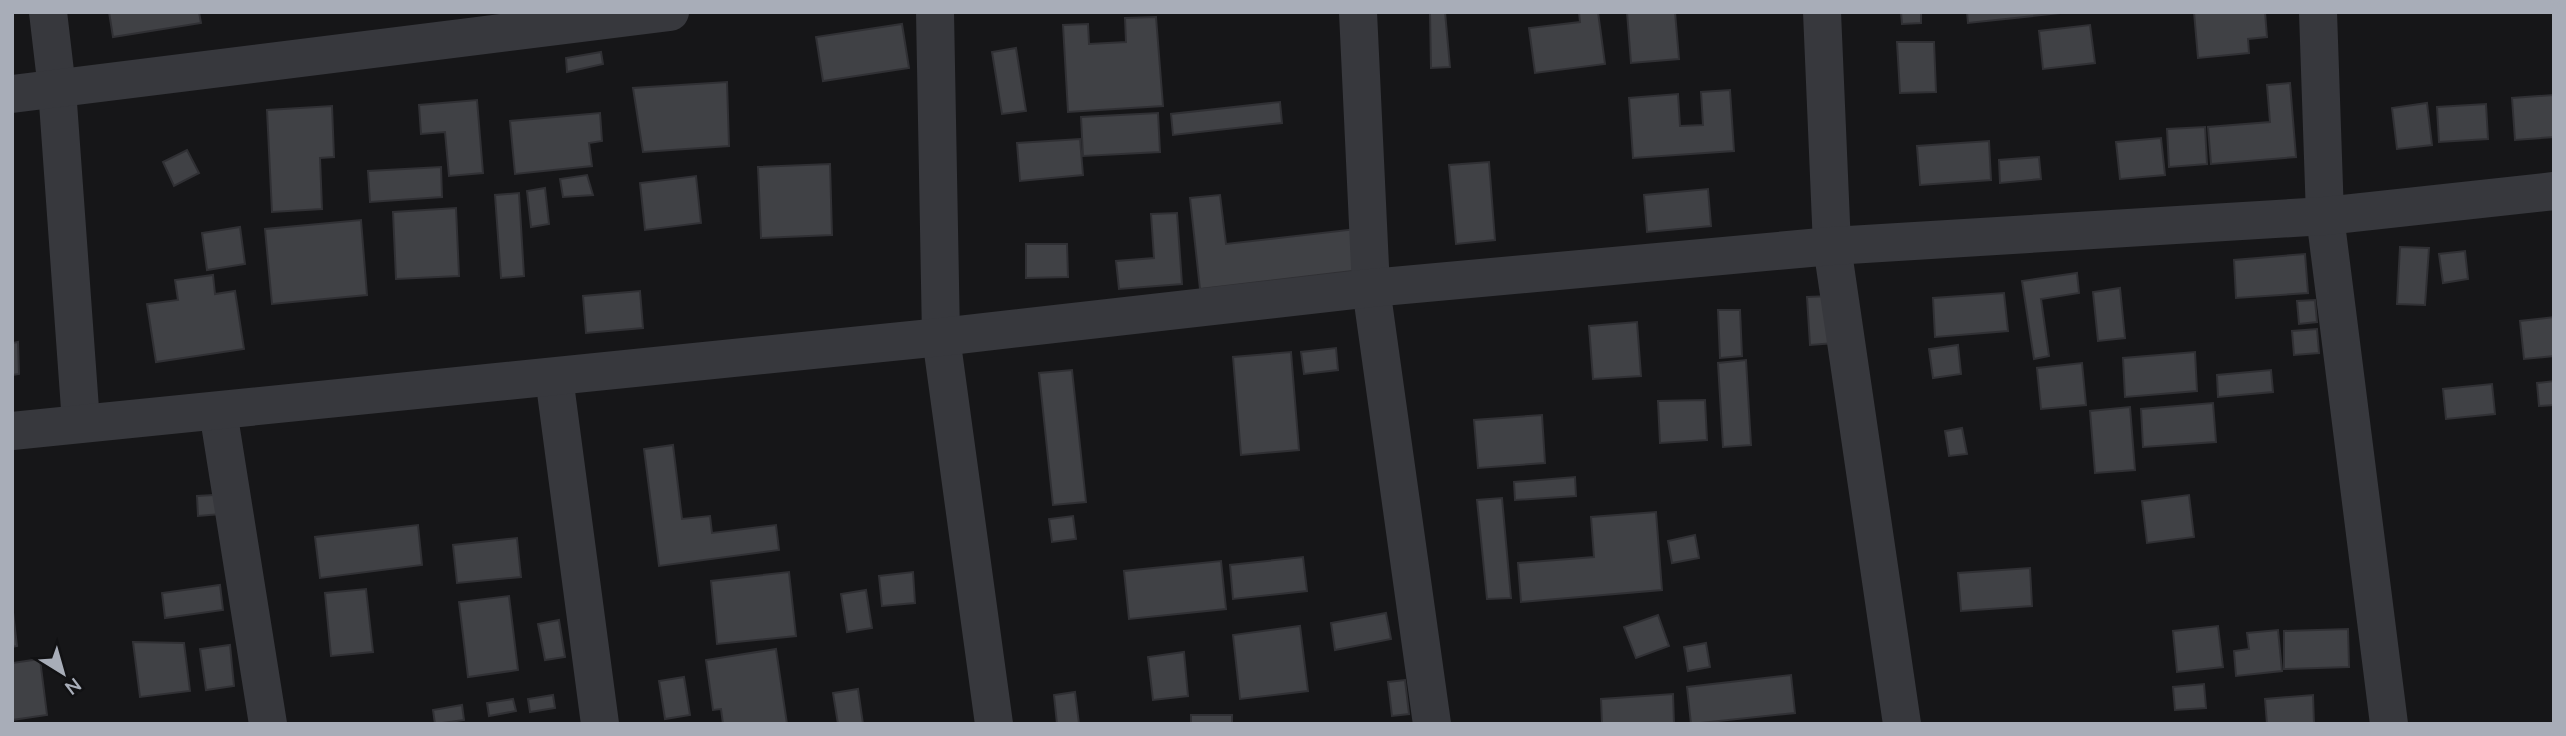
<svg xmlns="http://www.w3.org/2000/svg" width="2566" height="736" font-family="'Nunito Sans',sans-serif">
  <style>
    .building { fill: #404145; stroke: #303034; stroke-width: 2 }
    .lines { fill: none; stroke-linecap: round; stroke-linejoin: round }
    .minor { stroke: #37383d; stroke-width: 38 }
  </style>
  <rect width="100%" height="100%" fill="#161618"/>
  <g class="building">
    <path d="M109,12H199L201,23L113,37Z"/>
    <path d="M1430,12H1445L1450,67L1431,68Z"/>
    <path d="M1579,12H1598L1605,64L1535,73L1529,28L1580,22Z"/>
    <path d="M1627,12H1675L1679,59L1631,63Z"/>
    <path d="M1901,12H1921V23L1902,24Z"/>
    <path d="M1967,12H2070L1968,23Z"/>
    <path d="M2194,12H2265L2267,37L2248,39L2249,53L2198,58Z"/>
    <path d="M1156,17L1163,106L1068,112L1063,25L1088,24L1089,44L1126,42L1125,18Z"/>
    <path d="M902,24L909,68L823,81L816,37Z"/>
    <path d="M2090,25L2095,63L2043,69L2039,31Z"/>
    <path d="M1897,42H1934L1936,92L1900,93Z"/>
    <path d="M1016,48L1026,111L1002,114L992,52Z"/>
    <path d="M601,52L603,64L567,72L566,58Z"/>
    <path d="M727,82L729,146L643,152L633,88Z"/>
    <path d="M2290,83L2296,157L2211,164L2208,127L2270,122L2267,85Z"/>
    <path d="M1730,90L1734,151L1633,158L1629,98L1678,94L1680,126L1703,125L1701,92Z"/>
    <path d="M2554,95V137L2515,140L2512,98Z"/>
    <path d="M477,100L483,173L449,176L445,132L421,134L419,105Z"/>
    <path d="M1280,102L1282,123L1173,135L1171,114Z"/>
    <path d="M2427,103L2432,145L2397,149L2392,108Z"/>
    <path d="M2486,104L2488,139L2439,142L2437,107Z"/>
    <path d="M332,106L334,157L320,158L322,209L272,212L267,110Z"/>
    <path d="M600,113L602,141L589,143L592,166L515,174L510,121Z"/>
    <path d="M1158,113L1160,152L1083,156L1081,117Z"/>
    <path d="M2205,127L2207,164L2169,167L2167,129Z"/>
    <path d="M2161,138L2165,175L2120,179L2116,142Z"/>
    <path d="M1080,139L1083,175L1020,181L1017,143Z"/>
    <path d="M1989,141L1991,180L1920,185L1917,146Z"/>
    <path d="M187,150L199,173L174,186L163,162Z"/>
    <path d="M2039,157L2041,179L2000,183L1999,160Z"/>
    <path d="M1489,162L1495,240L1456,244L1449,165Z"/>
    <path d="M830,164L832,235L761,238L758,167Z"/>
    <path d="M441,167L442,197L370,202L368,171Z"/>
    <path d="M587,175L593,195L563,197L560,179Z"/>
    <path d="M696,176L701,223L645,230L640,183Z"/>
    <path d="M545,188L549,224L531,227L527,191Z"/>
    <path d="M1708,189L1711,226L1647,232L1644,195Z"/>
    <path d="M519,193L524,276L501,278L495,195Z"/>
    <path d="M1220,195L1226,244L1356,229L1361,270L1200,289L1190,198Z"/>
    <path d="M456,208L459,276L396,279L393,212Z"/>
    <path d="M1177,213L1182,284L1119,289L1116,261L1154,258L1151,214Z"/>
    <path d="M361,220L367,295L272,304L265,229Z"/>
    <path d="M240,227L245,264L207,270L202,233Z"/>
    <path d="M1026,244H1067L1068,277L1026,278Z"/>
    <path d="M2400,247L2429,248L2425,305L2397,304Z"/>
    <path d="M2465,251L2468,279L2443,283L2439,254Z"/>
    <path d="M2305,254L2308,293L2236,298L2234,260Z"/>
    <path d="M2077,273L2079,293L2041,299L2049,356L2034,359L2022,281Z"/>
    <path d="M213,275L215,294L235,291L244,349L156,362L147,304L178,300L175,280Z"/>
    <path d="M2120,288L2125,338L2098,341L2093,292Z"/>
    <path d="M640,291L643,328L586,333L583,296Z"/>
    <path d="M2004,293L2008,331L1935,337L1933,298Z"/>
    <path d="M1831,296L1835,343L1810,345L1807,297Z"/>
    <path d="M2315,300L2317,322L2299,324L2297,301Z"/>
    <path d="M1718,310H1740L1742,356L1720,358Z"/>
    <path d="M2554,317V356L2524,359L2520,321Z"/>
    <path d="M1637,322L1641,376L1593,379L1589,326Z"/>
    <path d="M2317,329L2319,353L2294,355L2292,331Z"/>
    <path d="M18,342L19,374L12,375V343Z"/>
    <path d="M1958,345L1961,374L1933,378L1929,349Z"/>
    <path d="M1336,348L1338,370L1304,374L1301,352Z"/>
    <path d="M1291,352L1299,450L1241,455L1233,357Z"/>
    <path d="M2195,352L2197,391L2125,397L2123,358Z"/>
    <path d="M1746,360L1751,445L1723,447L1718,363Z"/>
    <path d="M2082,363L2086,405L2041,409L2037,368Z"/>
    <path d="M1072,370L1086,502L1053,505L1039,373Z"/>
    <path d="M2271,370L2273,392L2218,397L2217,375Z"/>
    <path d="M2554,381V405L2539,406L2537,383Z"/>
    <path d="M2492,384L2495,414L2446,419L2443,389Z"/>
    <path d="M1705,400L1707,440L1660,443L1658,401Z"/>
    <path d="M2213,403L2216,442L2143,447L2141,409Z"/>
    <path d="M2130,407L2135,470L2095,473L2090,411Z"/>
    <path d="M1542,415L1545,463L1478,468L1474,420Z"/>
    <path d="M1962,428L1967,454L1949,456L1945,431Z"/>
    <path d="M673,445L682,519L710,516L712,533L776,525L779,550L659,566L644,449Z"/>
    <path d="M1575,477L1576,496L1515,500L1514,482Z"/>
    <path d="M231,494L233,513L198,516L197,496Z"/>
    <path d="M2189,495L2194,537L2147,543L2142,501Z"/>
    <path d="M1502,498L1511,598L1487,599L1477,500Z"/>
    <path d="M1656,512L1662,590L1521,602L1518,563L1594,557L1591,517Z"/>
    <path d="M1073,516L1076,539L1052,542L1049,519Z"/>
    <path d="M418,525L422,565L320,578L315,537Z"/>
    <path d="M1695,535L1699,558L1672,563L1668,541Z"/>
    <path d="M517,538L521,577L457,583L453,545Z"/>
    <path d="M1303,557L1307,591L1233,599L1230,565Z"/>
    <path d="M1221,561L1226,609L1129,619L1124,571Z"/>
    <path d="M2030,568L2032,606L1961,611L1958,573Z"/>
    <path d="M789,572L796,636L717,644L711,581Z"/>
    <path d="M913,572L915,603L882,606L879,576Z"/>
    <path d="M220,585L223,610L165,618L162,593Z"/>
    <path d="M366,589L373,652L331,656L325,593Z"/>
    <path d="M866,590L872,628L847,632L841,594Z"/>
    <path d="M509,596L518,670L468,677L459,602Z"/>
    <path d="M12,604L17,646L12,647Z"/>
    <path d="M1386,613L1391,639L1335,650L1331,623Z"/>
    <path d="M1658,615L1669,646L1636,658L1624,627Z"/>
    <path d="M559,620L565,657L545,660L538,624Z"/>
    <path d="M1300,626L1308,691L1240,699L1233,635Z"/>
    <path d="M2218,626L2223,667L2177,672L2173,631Z"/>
    <path d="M2348,629L2349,667L2284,669V631Z"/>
    <path d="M2278,630L2282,671L2236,676L2234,651L2249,649L2247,633Z"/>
    <path d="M133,642L184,643L190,691L140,697Z"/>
    <path d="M1706,643L1710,667L1688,671L1684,647Z"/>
    <path d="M230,645L234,686L206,690L200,649Z"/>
    <path d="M776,649L787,724H723L721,709L713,710L706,660Z"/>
    <path d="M1184,652L1188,696L1153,700L1148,657Z"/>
    <path d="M40,659L47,715L12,720V663Z"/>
    <path d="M1791,675L1795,713L1691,724L1687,687Z"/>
    <path d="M684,677L690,715L665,719L659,681Z"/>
    <path d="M1405,680L1409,714L1392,716L1388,682Z"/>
    <path d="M2204,684L2206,708L2175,710L2173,687Z"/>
    <path d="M858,689L863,724H838L833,693Z"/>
    <path d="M1075,692L1079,724H1057L1054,695Z"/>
    <path d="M1673,694L1674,724H1602L1601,699Z"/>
    <path d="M553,695L555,708L530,712L528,699Z"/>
    <path d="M2313,695L2314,724H2267L2265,699Z"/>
    <path d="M513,699L516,711L489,716L487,703Z"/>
    <path d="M462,705L464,720L435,724L433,710Z"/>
    <rect x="1191" y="715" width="41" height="9"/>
  </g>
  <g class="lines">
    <g class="minor">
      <path d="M48,12L57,89L81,423"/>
      <path d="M935,12L941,337L994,724"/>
      <path d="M1358,12L1371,288L1432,724"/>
      <path d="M1822,12L1832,246L1902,724"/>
      <path d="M2318,12L2325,216L2389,724"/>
      <path d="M12,94L670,12"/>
      <path d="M554,377L600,724"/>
      <path d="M218,411L268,724"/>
      <path d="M12,431L941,337L1371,288L1832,246L2325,216L2554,191"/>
    </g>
  </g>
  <rect width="2566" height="736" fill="none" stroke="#a8adb8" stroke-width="28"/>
  <g transform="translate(63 673) rotate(143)" stroke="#111113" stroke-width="5" paint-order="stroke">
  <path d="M0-5L12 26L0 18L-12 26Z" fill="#a8adb8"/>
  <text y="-10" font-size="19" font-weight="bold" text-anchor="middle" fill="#a8adb8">N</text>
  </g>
</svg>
